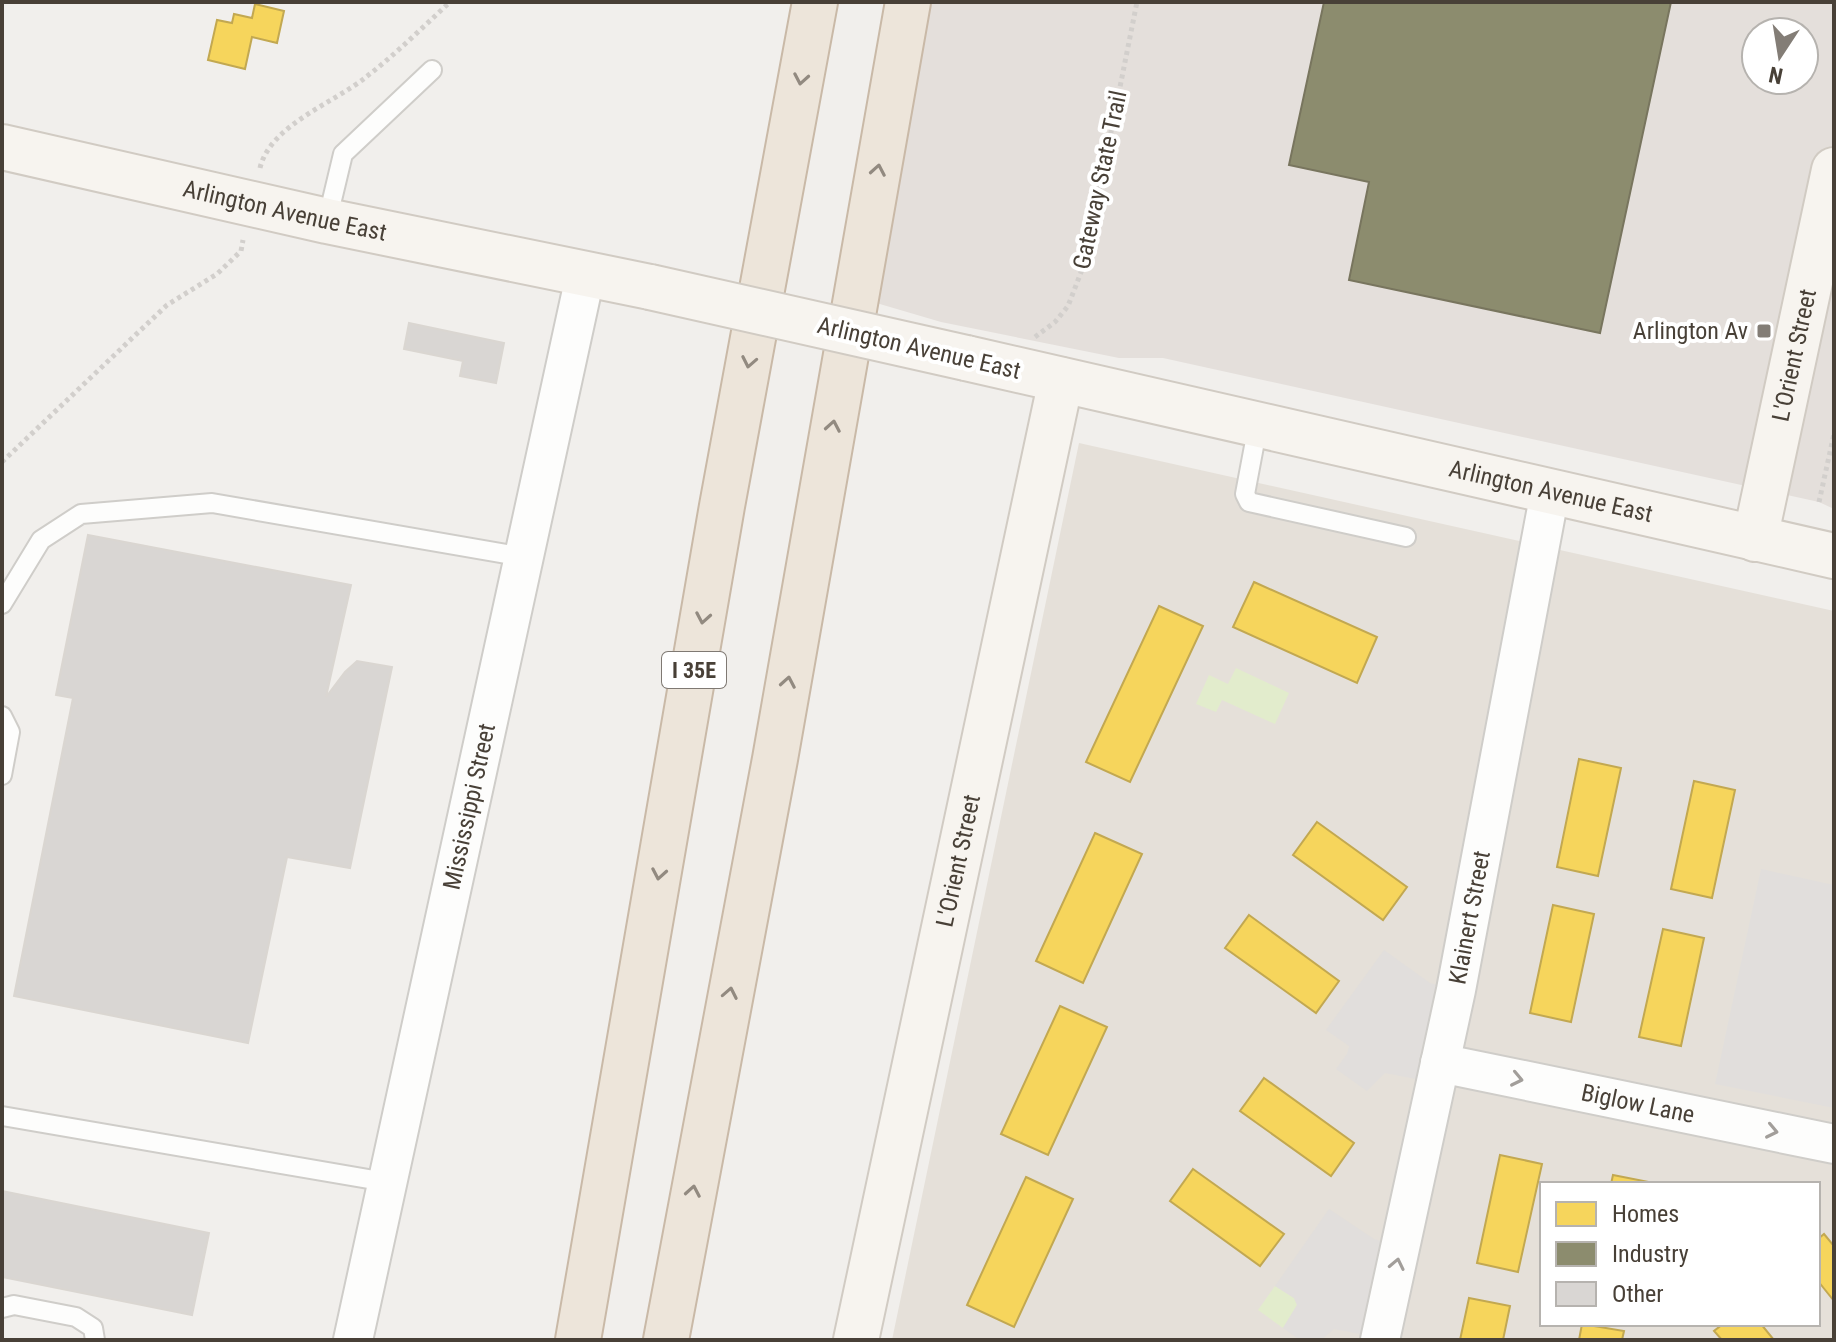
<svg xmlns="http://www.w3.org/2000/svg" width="1836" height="1342" font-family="'Roboto Condensed',sans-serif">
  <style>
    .residential { fill: #e5e0d9; fill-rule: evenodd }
    .industrial { fill: #e4dfdb; fill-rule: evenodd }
    .green { fill: #e2eccc }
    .parking { fill: #e1dedc }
    .homes { fill: #f6d55c; stroke: #c2a851; stroke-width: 2 }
    .industry { fill: #8c8c6e; stroke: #78755e; stroke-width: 2 }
    .building { fill: #d9d6d3; stroke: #dad6d1; stroke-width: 2 }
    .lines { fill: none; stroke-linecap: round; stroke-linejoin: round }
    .lane-casing { stroke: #cfcdc9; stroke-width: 22 }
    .street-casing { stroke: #cfcdc9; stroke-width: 42 }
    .secondary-casing { stroke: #d1cbc3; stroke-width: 48 }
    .highway-casing { stroke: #c9b9a7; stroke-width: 48 }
    .path { stroke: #d2cfcc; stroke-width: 5; stroke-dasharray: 4 4; stroke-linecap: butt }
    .lane { stroke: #fdfdfc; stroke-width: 18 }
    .street { stroke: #fdfdfc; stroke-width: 38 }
    .secondary { stroke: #f7f4ef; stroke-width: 44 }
    .highway { stroke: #ede5da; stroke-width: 44 }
    .secondary-bridge-casing { stroke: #d1cbc3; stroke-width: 48; stroke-linecap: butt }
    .secondary-bridge { stroke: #f7f4ef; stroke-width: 44 }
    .oneway { stroke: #928a80 }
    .oneway2 { stroke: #a29e9a }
    .poi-dot { fill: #837d76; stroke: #fff; stroke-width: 3 }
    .labels { text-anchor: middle; stroke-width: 8; stroke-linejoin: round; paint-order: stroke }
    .shield { fill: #fff; stroke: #7f7973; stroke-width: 2 }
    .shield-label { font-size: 22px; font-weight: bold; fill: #484037 }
    .street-label { font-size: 24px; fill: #484037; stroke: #fff }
    .poi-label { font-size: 24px; fill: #484037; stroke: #fff; text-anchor: end }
  </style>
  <rect width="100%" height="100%" fill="#f1efec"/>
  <path class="residential" d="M1079,443L1834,611V1340H892ZM1542,1184H1818V1324H1542Z"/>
  <path class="industrial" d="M924,2H1834V509L1819,502L1163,358H1119L941,322L873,302ZM1756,32H1804V80H1756Z"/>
  <g class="green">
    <path d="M1236,668L1289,693L1275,724L1222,700L1216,712L1196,704L1209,675L1228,684Z"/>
    <path d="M1275,1286L1294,1298L1297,1305L1283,1328L1258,1310Z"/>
  </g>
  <g class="parking">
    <path d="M1761,869L1834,885V1108L1715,1084Z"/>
    <path d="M1384,950L1430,983L1456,990L1436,1083L1385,1073L1367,1091L1336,1069L1347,1054L1349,1046L1326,1030Z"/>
    <path d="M1329,1209L1374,1239L1400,1246L1380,1338L1334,1329L1321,1340H1300L1283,1328L1297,1305L1294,1298L1275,1286Z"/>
  </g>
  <g class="homes">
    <path d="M255,4L284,11L277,43L252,37L245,69L208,60L217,20L232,23L234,14L252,18Z"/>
    <path d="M1254,582L1377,637L1357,683L1233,627Z"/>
    <path d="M1159,606L1203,626L1130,782L1086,762Z"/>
    <path d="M1579,759L1621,768L1598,876L1557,867Z"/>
    <path d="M1694,781L1735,790L1712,898L1671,889Z"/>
    <path d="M1317,822L1407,887L1383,920L1293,855Z"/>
    <path d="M1095,833L1142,854L1083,983L1036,961Z"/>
    <path d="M1553,905L1594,914L1571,1022L1530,1013Z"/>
    <path d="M1249,915L1339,981L1316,1013L1225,948Z"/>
    <path d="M1663,929L1704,938L1681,1046L1639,1037Z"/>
    <path d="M1060,1006L1107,1027L1048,1155L1001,1134Z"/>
    <path d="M1264,1078L1354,1143L1331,1176L1240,1111Z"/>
    <path d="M1500,1155L1542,1164L1518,1272L1477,1263Z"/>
    <path d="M1193,1169L1284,1234L1260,1266L1170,1201Z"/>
    <path d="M1613,1175L1654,1183V1184H1611Z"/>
    <path d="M1026,1177L1073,1199L1014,1327L967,1305Z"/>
    <path d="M1824,1234L1834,1246V1301L1818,1281V1239Z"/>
    <path d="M1469,1298L1510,1306L1503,1340H1460Z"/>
    <path d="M1582,1324L1624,1331L1622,1340H1579Z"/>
    <path d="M1723,1324H1761L1774,1340H1722L1714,1331Z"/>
  </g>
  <path class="industry" d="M1324,2H1671L1600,333L1349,280L1369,182L1289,165Z"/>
  <g class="building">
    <path d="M409,323L504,343L496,383L460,376L463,361L404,349Z"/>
    <path d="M88,535L351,585L326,697L345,672L357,661L392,667L350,868L287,857L248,1043L14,996L73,698L56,695Z"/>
    <path d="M2,1191L209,1233L192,1315L2,1277Z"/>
  </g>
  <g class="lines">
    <g class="lane-casing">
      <g id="lane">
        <path d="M327,221L343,154L432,70"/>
        <path d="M1258,425L1245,494L1249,502L1406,537"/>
        <path d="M2,604L41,540L81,514L212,503L524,557"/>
        <path d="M2,716L10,732L2,775"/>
        <path d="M2,1116L386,1182"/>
        <path d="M2,1308L14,1305L76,1317L93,1328L95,1340"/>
      </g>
    </g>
    <g class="street-casing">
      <g id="street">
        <path id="s1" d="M1440,1063L1834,1144"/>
        <path id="s2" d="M353,1340L586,272"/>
        <path id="s3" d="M1380,1340L1456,990L1550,492"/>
      </g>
    </g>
    <g class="secondary-casing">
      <g id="secondary">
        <path id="s4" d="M2,147L327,221L650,287"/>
        <path id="s5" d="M966,358L1834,556"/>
        <path id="s6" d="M1755,539L1834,170"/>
        <path id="s7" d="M856,1340L1061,380"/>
      </g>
    </g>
    <g class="highway-casing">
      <g id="highway">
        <path d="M578,1340L722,506L815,2"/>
        <path d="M666,1340L775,759L908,2"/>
      </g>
    </g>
    <g class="path">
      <path d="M260,168C270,125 334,103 366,77C396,54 423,27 450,2"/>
      <path d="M1035,337L1055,322L1068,306L1085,262L1137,2"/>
      <path d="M2,462L167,305L217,274L241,251L243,240"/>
      <path d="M1819,502L1834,434"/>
    </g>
    <use href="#lane" class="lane"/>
    <use href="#street" class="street"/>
    <use href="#secondary" class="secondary"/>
    <use href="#highway" class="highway"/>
    <g class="secondary-bridge-casing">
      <path id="secondary-bridge" d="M650,287L966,358"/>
    </g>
    <use href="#secondary-bridge" class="secondary-bridge"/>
  </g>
  <defs><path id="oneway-chevron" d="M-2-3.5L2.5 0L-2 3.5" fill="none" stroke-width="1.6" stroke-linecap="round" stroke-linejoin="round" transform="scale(2)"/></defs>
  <g class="oneway">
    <use href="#oneway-chevron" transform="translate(801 79) rotate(100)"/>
    <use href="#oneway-chevron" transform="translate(878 170) rotate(-80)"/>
    <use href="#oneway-chevron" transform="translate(749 362) rotate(101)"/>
    <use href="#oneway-chevron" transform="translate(833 426) rotate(-80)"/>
    <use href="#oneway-chevron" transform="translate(703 618) rotate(100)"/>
    <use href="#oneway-chevron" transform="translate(788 682) rotate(-80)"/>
    <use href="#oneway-chevron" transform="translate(659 874) rotate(100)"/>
    <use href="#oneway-chevron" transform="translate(730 993) rotate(-79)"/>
    <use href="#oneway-chevron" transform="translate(693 1191) rotate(-80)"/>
  </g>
  <g class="oneway2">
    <use href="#oneway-chevron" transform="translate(1517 1079) rotate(12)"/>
    <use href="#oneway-chevron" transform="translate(1772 1131) rotate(12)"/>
    <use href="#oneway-chevron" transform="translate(1397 1264) rotate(-78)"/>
  </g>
  <rect class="poi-dot" x="1756" y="323" width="16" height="16" rx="4"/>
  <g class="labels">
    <rect class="shield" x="662" y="652" width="64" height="36" rx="6"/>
    <g class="shield-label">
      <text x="694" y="678">I 35E</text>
    </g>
    <g class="street-label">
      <text transform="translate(1100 180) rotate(-78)" y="8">Gateway State Trail</text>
      <text dy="8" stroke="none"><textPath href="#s4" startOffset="290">Arlington Avenue East</textPath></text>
      <text transform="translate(919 348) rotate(13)" y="8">Arlington Avenue East</text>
      <text dy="8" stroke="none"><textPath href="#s6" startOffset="188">L'Orient Street</textPath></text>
      <text dy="8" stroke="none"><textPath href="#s5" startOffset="600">Arlington Avenue East</textPath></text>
      <text dy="8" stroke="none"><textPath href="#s2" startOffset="546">Mississippi Street</textPath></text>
      <text dy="8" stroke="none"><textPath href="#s7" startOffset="490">L'Orient Street</textPath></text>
      <text dy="8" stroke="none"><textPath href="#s3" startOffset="432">Klainert Street</textPath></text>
      <text dy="8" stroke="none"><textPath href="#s1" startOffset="202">Biglow Lane</textPath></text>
    </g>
    <g class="poi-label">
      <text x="1748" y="339">Arlington Av</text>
    </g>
  </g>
  <rect width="1836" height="1342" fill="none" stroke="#484037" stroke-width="8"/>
  <rect x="1540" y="1182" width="280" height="144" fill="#ffffff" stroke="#b6b3af" stroke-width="2"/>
  <rect x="1556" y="1202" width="40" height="24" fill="#f6d55c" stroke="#b6b3af" stroke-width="2"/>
  <text x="1612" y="1222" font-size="24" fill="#484037">Homes</text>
  <rect x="1556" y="1242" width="40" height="24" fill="#8c8c6e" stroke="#b6b3af" stroke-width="2"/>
  <text x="1612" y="1262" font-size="24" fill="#484037">Industry</text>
  <rect x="1556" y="1282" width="40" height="24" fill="#d9d6d3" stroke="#b6b3af" stroke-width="2"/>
  <text x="1612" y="1302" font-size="24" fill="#484037">Other</text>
  <g transform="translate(1780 56) rotate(192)"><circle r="38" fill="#ffffff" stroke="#b6b3af" stroke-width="2"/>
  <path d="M0-6L14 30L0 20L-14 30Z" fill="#837d76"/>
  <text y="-12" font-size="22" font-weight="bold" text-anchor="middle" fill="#484037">N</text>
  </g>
</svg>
